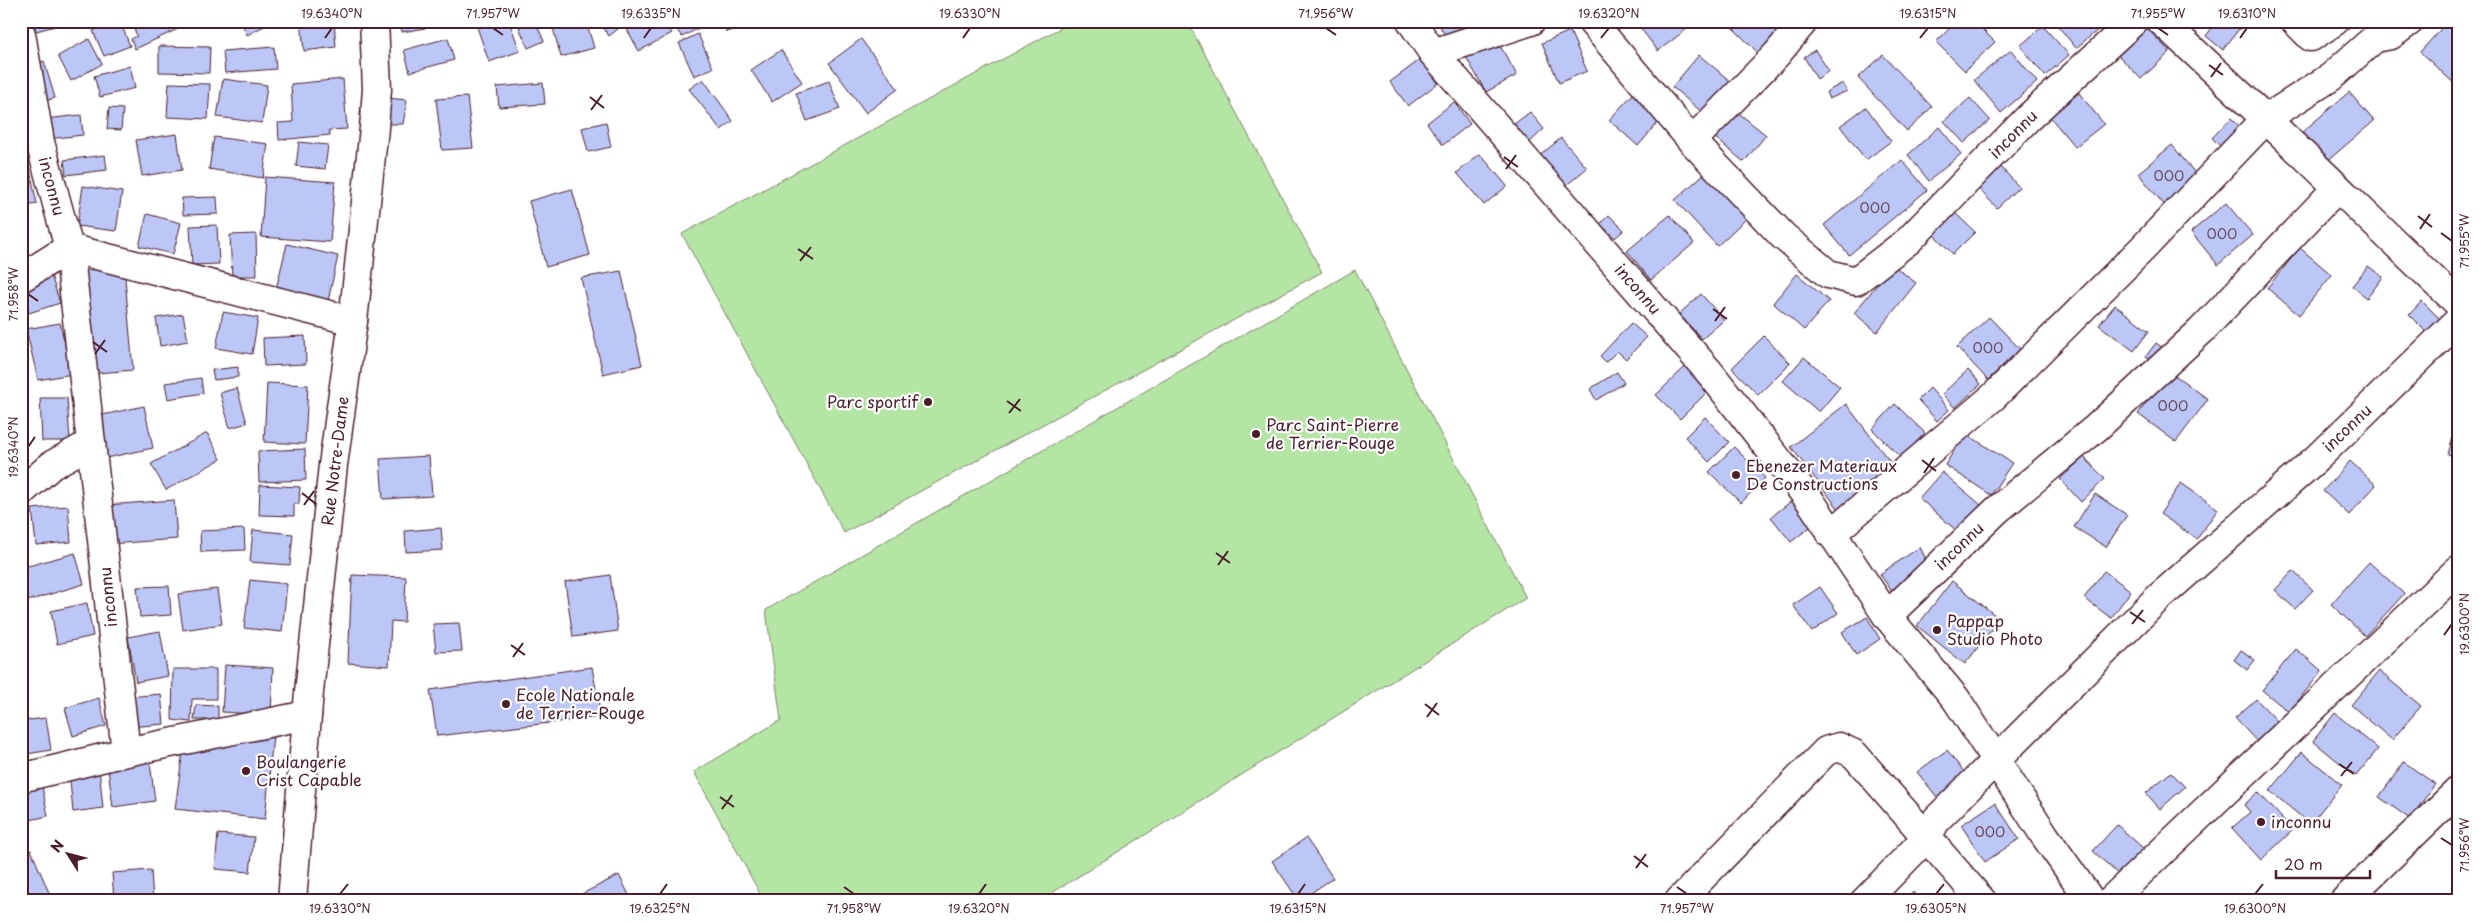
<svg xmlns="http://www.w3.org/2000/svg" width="2479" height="922" font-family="'Playpen Sans',sans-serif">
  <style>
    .green { fill: #b4e5a5; stroke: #7f8268 }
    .building { fill: #bcc7f8; stroke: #4a1f2b }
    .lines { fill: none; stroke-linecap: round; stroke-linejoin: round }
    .minor-casing { stroke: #4a1f2b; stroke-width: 31 }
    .tertiary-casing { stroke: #4a1f2b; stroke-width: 31 }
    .minor { stroke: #fff; stroke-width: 28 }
    .tertiary { stroke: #fff; stroke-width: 28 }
    .ticks { fill: none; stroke: #4a1f2b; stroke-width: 2 }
    .poi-dot { fill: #4a1f2b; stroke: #fff; stroke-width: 2 }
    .labels { text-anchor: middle; stroke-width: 4.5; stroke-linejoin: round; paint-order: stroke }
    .number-label { font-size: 14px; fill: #66495e }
    .street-label { font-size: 16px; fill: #4a1f2b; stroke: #fff }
    .poi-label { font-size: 16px; fill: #4a1f2b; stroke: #fff; text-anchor: start }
    .neatline { fill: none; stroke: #4a1f2b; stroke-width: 2 }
    .ticks-label { font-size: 12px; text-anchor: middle; fill: #4a1f2b }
  </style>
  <rect width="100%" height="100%" fill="#fff"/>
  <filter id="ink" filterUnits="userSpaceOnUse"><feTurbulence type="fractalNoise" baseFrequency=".02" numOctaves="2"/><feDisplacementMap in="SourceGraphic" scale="10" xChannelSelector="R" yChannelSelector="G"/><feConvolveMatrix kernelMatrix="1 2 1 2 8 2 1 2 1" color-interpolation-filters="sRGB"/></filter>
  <g filter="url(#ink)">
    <g class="green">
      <path d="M1073,21H1187L1322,272L844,533L682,234Z"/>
      <path d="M1355,270L1526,598L1039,901H764L694,772L781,720L766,610Z"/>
    </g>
    <g class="building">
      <path d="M33,21H75L36,31Z"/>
      <path d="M117,21H120L130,46L104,56L93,31Z"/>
      <path d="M131,21H174L178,29L135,49L131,39L137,36Z"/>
      <path d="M241,21H271L272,22L247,35Z"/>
      <path d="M301,21H334L336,47L304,51Z"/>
      <path d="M401,21H436L437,26L402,32Z"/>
      <path d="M475,21H509L520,51L489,62Z"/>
      <path d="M535,21L544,41L528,48L519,27Z"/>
      <path d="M551,21H586L594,48L561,57Z"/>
      <path d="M598,21H612L618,29L609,36Z"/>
      <path d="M628,21H665L672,33L639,51L624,24Z"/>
      <path d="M671,21H712L682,37Z"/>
      <path d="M723,21H762L726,32Z"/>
      <path d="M1437,21H1474L1446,37Z"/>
      <path d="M1635,21H1687L1691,26L1658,51Z"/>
      <path d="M1738,21H1780L1786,28L1759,54L1732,27Z"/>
      <path d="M1957,21H1974L1995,42L1965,71L1936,42Z"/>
      <path d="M2054,21H2090L2099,29L2076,48Z"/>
      <path d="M2217,21H2245L2223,50L2206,36Z"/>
      <path d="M2448,21H2453L2458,26V87L2420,52Z"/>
      <path d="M2043,26L2069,55L2045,76L2020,46Z"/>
      <path d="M2147,28L2170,52L2141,79L2118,55Z"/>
      <path d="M1570,31L1587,71L1559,83L1542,43Z"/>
      <path d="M698,34L713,68L694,76L679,43Z"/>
      <path d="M448,38L454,60L410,72L404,50Z"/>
      <path d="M89,39L102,64L71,81L58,56Z"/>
      <path d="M861,39L898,89L866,113L829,63Z"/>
      <path d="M1496,39L1517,75L1486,92L1466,57Z"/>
      <path d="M159,46L210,47L209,73L159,72Z"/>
      <path d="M274,47L276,69L225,73L223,51Z"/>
      <path d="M781,50L802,82L772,102L751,70Z"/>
      <path d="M1815,50L1829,71L1817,79L1804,57Z"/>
      <path d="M2011,50L2037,82L2001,113L1974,80Z"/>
      <path d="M1699,55L1736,86L1709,118L1672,87Z"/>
      <path d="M1883,55L1932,107L1907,131L1858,78Z"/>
      <path d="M1421,59L1438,83L1408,106L1390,82Z"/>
      <path d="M44,61L55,98L45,101L35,64Z"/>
      <path d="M130,66L135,88L100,97L94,76Z"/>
      <path d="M223,79L267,85L262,123L217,117Z"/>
      <path d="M343,79L347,129L329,130L330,135L279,140L278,123L293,122L291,84Z"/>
      <path d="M703,79L733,121L721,130L689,89Z"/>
      <path d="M829,81L840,109L807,121L796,93Z"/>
      <path d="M169,83L210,84L208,119L167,117Z"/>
      <path d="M543,83L545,104L499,107L497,87Z"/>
      <path d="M1843,83L1847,91L1829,99L1826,92Z"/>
      <path d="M1635,92L1663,117L1638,146L1609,120Z"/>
      <path d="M2349,92L2374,121L2326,162L2301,133Z"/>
      <path d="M2079,93L2104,124L2075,147L2050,117Z"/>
      <path d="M467,97L473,148L442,150L436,99Z"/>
      <path d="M387,98L407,100L403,124H384Z"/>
      <path d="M1970,98L1990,120L1964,143L1944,121Z"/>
      <path d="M1454,102L1470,124L1443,145L1427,123Z"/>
      <path d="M1866,107L1891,141L1866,160L1840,126Z"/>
      <path d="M109,108L123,109L121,130L107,129Z"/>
      <path d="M1736,111L1766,135L1744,162L1713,136Z"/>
      <path d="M1530,112L1544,129L1529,143L1513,125Z"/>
      <path d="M81,115L83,135L47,139L45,119Z"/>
      <path d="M2231,118L2244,131L2225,151L2212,138Z"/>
      <path d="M606,122L611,147L588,152L582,128Z"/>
      <path d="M1939,127L1961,154L1929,181L1908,155Z"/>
      <path d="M177,134L182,170L142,176L136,140Z"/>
      <path d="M214,137L268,144L263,178L209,169Z"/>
      <path d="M1561,138L1587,168L1563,188L1537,158Z"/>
      <path d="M299,142L328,145L325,169L296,166Z"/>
      <path d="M2172,145L2199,178L2165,206L2138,173Z"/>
      <path d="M1480,154L1507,186L1484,205L1457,173Z"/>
      <path d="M105,155L107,170L66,175L64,160Z"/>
      <path d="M1902,160L1927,190L1849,255L1824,225Z"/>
      <path d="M1999,165L2019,187L1997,208L1977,187Z"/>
      <path d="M30,170L37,204L21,207V172Z"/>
      <path d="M1706,172L1748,217L1717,246L1675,200Z"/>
      <path d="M265,177L335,182L330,242L261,237Z"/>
      <path d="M83,186L122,192L116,231L77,226Z"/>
      <path d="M572,189L590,255L546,267L529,201Z"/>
      <path d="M217,197L218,214L183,215L182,198Z"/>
      <path d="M2226,203L2253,235L2218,265L2191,232Z"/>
      <path d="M1953,211L1975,232L1953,254L1932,233Z"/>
      <path d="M147,214L181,223L173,254L139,246Z"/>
      <path d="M1609,215L1624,230L1615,238L1600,224Z"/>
      <path d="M1670,215L1694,243L1651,280L1627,251Z"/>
      <path d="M21,219L28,245L21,247Z"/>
      <path d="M217,225L219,264L192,265L190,226Z"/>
      <path d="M256,234L257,276H232L230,235Z"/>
      <path d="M287,244L338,256L328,301L276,289Z"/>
      <path d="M2300,248L2332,275L2299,315L2267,288Z"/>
      <path d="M1893,265L1916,283L1877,332L1854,313Z"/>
      <path d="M2368,266L2383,277L2367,298L2352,286Z"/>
      <path d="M124,267L133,370L87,374L78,271Z"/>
      <path d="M621,271L642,365L603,374L581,278Z"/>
      <path d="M50,272L60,303L29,313L21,288Z"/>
      <path d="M1797,274L1829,301L1804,330L1773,303Z"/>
      <path d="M1701,294L1724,320L1702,339L1679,314Z"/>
      <path d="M2422,301L2442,321L2429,335L2409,315Z"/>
      <path d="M2115,305L2149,331L2134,351L2099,325Z"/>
      <path d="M223,312L258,318L252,354L216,348Z"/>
      <path d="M183,314L188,341L160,346L156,318Z"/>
      <path d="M1989,317L2020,349L1988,380L1957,347Z"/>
      <path d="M60,323L72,374L38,380L26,329Z"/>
      <path d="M1631,323L1647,337L1626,359L1617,351L1606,362L1600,356Z"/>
      <path d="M305,336L306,364L264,366L263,338Z"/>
      <path d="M1764,336L1790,363L1758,395L1732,368Z"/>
      <path d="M2156,343L2166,350L2156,363L2146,356Z"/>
      <path d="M1804,357L1840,387L1819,412L1783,381Z"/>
      <path d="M1686,366L1709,390L1680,419L1656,395Z"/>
      <path d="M238,367V377L214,380L212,370Z"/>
      <path d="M1968,370L1981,384L1955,408L1942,394Z"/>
      <path d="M2169,371L2208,399L2176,442L2138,414Z"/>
      <path d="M1617,372L1624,383L1596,400L1590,389Z"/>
      <path d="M201,378L203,393L168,399L165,383Z"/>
      <path d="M267,383L308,385L305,444L264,442Z"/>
      <path d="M237,388L247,423L230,428L220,393Z"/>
      <path d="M1930,388L1949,410L1937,421L1918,400Z"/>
      <path d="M40,398H67L70,441H42Z"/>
      <path d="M1846,404L1897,471L1844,516L1791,447Z"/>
      <path d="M1895,404L1925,433L1901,458L1872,429Z"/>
      <path d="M144,406L153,448L106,458L98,416Z"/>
      <path d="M1705,417L1729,442L1709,462L1685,437Z"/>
      <path d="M2458,421V457L2448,454Z"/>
      <path d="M207,433L221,459L166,490L151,464Z"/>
      <path d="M1965,433L2012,463L1991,495L1945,465Z"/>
      <path d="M1734,447L1765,478L1741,503L1709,472Z"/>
      <path d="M305,449L306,480L259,482L258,451Z"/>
      <path d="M429,456L432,496L383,499L380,459Z"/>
      <path d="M2084,457L2105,479L2081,502L2060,479Z"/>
      <path d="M2350,461L2376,485L2349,515L2323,491Z"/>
      <path d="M1942,472L1981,505L1958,532L1919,498Z"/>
      <path d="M2181,483L2218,509L2197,539L2160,514Z"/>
      <path d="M260,485L300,487L299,504H294V516L259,515Z"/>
      <path d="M2095,494L2127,515L2106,547L2074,527Z"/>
      <path d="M1794,499L1814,524L1791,542L1771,517Z"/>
      <path d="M174,500L177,539L110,544L107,505Z"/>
      <path d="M68,506L71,542L36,545L32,509Z"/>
      <path d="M441,528L443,550L406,552L405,531Z"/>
      <path d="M244,529L245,550L201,552L200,531Z"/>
      <path d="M253,530L293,534L290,565L250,562Z"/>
      <path d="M1920,547L1929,566L1893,593L1880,574Z"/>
      <path d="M75,553L84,584L21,603V568Z"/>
      <path d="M2369,562L2404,594L2365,636L2331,604Z"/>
      <path d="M2104,571L2131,591L2111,618L2084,598Z"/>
      <path d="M2293,571L2313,590L2295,609L2275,590Z"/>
      <path d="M352,575L406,577L404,622L391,621L389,666L348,663Z"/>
      <path d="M610,575L618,631L573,637L565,582Z"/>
      <path d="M250,580L287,584L282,632L244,628Z"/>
      <path d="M1952,581L2000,619L1965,664L1917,626Z"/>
      <path d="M169,586L171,615L140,617L137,587Z"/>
      <path d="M1820,587L1838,613L1812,632L1793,605Z"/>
      <path d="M217,589L222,624L183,630L178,594Z"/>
      <path d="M87,603L93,636L57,644L51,611Z"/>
      <path d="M1867,617L1880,639L1856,655L1842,632Z"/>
      <path d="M459,623L462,651L436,652L433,624Z"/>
      <path d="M160,631L168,676L136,682L128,637Z"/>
      <path d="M2296,649L2322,671L2289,712L2262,690Z"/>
      <path d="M2241,650L2255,660L2247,670L2234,660Z"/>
      <path d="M225,665L273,668L271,715L222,712Z"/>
      <path d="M592,667L601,717L437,736L430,690Z"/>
      <path d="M173,669H216V699H192L191,722L172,720Z"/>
      <path d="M2379,671L2421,706L2392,740L2351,705Z"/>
      <path d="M161,694L164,724L130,727L128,697Z"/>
      <path d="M99,698L106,726L73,736L65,708Z"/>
      <path d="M2256,699L2281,725L2260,745L2235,718Z"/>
      <path d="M196,705L218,706V720H194Z"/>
      <path d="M2335,713L2378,749L2356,776L2313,741Z"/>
      <path d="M46,718L51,750L21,755V721Z"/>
      <path d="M274,725L265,819L175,809L184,743Z"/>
      <path d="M1947,750L1970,780L1941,802L1917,772Z"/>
      <path d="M2302,752L2342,785L2310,824L2270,791Z"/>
      <path d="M149,755L155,801L113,807L107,761Z"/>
      <path d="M2404,762L2435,784L2410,819L2379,797Z"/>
      <path d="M99,768L103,808L73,812L69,771Z"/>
      <path d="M2171,772L2185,787L2160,809L2146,793Z"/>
      <path d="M40,776L48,816L21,822V780Z"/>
      <path d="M2258,792L2293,830L2261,860L2232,828L2250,812L2244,805Z"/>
      <path d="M1995,803L2019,839L1985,862L1961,825Z"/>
      <path d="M2117,825L2144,849L2120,876L2093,851Z"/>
      <path d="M218,834L254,837L250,872L215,869Z"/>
      <path d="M1306,838L1333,878L1299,901L1272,861Z"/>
      <path d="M31,850L50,895L37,901H21V855Z"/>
      <path d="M151,870L153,901H114L112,873Z"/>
      <path d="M619,875L632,901H573L572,899Z"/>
      <path d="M1913,892L1921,901H1905Z"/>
    </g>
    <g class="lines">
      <g class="minor-casing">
        <g id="minor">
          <path d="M1411,21L1433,53L1711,374L1811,502L1887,616L1956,699L2045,836L2091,901"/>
          <path d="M1591,21L1692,141L1783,236L1828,274L1856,281L1909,240L2028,118L2134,21"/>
          <path d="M2161,21C2262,113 2359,209 2458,303"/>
          <path d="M2295,21L2311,37L2335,21"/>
          <path d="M21,34L40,142L69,248L126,752"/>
          <path d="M1433,53L1531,21"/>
          <path d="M1692,141L1777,54L1804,21"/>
          <path d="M21,278L69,248L353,321"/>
          <path d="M21,492L52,465L91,443"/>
          <path d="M1831,534L1993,397L2143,248L2267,118L2331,77L2375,38L2391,35L2410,21"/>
          <path d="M1887,616L1997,510L2096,428L2201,331L2337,188"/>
          <path d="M21,778L126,752L307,715"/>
          <path d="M1679,901L1826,751L1839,747L1854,754L1982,901"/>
          <path d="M1865,901L1927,837L1937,819L2156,600L2316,459L2458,321"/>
          <path d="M2110,901L2458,570"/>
          <path d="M2344,901L2458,791"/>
        </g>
      </g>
      <g class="tertiary-casing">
        <path id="tertiary" d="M292,901L309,692L333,465L353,321L374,128L377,89L374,21"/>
      </g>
      <use href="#minor" class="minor"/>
      <use href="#tertiary" class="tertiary"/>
    </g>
  </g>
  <path class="ticks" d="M493,28L503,35M1326,28L1336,35M2158,28L2168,35M325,38L332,28M644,38L651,28M963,38L970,28M1601,38L1609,28M1920,38L1928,28M2240,38L2247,28M2209,65L2223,75M2211,77L2221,63M590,97L604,108M591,110L602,95M1504,157L1518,167M1506,169L1516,155M2418,216L2432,227M2420,229L2430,214M2441,233L2452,241M798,249L813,259M800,261L811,247M28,294L38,301M1713,309L1727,319M1715,321L1725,307M93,342L107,352M95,354L105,340M1007,401L1021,411M1009,413L1020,399M28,447L35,437M1922,460L1936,471M1924,473L1934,458M302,493L316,504M304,505L314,491M1216,553L1230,563M1218,565L1228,551M2130,612L2145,622M2132,624L2143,610M2444,635L2452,624M511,645L525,655M513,657L523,643M1425,704L1439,715M1427,717L1437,703M2339,764L2354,774M2341,776L2352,762M720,797L734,807M722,809L732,795M2441,838L2452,845M1634,856L1648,867M1636,868L1646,854M844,887L854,894M1677,887L1687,894M340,894L348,884M660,894L667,884M979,894L986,884M1298,894L1305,884M1936,894L1944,884M2255,894L2263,884"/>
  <g class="poi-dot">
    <circle cx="928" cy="402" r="5"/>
    <circle cx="1256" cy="434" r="5"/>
    <circle cx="1736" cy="475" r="5"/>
    <circle cx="1937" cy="630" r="5"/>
    <circle cx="506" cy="704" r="5"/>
    <circle cx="246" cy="771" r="5"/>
    <circle cx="2261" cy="822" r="5"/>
  </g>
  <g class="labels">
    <g class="number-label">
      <text x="2169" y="181">000</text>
      <text x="1875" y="213">000</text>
      <text x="2222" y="239">000</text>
      <text x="1988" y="353">000</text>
      <text x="2173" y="411">000</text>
      <text x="1990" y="837">000</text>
    </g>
    <g class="street-label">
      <text transform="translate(2013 134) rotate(-45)" y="6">inconnu</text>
      <text transform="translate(52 186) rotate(75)" y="6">inconnu</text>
      <text transform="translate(1638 289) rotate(49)" y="6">inconnu</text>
      <text transform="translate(2347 428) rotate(-44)" y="6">inconnu</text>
      <text transform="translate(335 461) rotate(-83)" y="6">Rue Notre-Dame</text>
      <text transform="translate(1959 546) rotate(-44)" y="6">inconnu</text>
      <text transform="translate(108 597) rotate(-96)" y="6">inconnu</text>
    </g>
    <g class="poi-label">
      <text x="918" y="408" text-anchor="end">Parc sportif</text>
      <text x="1266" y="431">Parc Saint-Pierre<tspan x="1266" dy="18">de Terrier-Rouge</tspan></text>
      <text x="1746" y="472">Ebenezer Materiaux<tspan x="1746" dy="18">De Constructions</tspan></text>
      <text x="1947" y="627">Pappap<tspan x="1947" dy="18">Studio Photo</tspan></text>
      <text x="516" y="701">Ecole Nationale<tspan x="516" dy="18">de Terrier-Rouge</tspan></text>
      <text x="256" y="768">Boulangerie<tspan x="256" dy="18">Crist Capable</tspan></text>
      <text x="2271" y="828">inconnu</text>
    </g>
  </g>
  <rect width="2479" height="922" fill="none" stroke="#fff" stroke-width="55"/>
  <g transform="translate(68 854) rotate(306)" stroke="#ffffff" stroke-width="4" paint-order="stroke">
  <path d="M0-4L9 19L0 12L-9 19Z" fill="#4a1f2b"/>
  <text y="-8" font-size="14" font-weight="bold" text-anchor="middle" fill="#4a1f2b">N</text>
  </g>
  <path d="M2276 870v8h94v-8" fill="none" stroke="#4a1f2b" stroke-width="2.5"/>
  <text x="2284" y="870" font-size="15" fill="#4a1f2b" stroke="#ffffff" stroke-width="4" paint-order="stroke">20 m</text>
  <rect x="28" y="28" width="2424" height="866" class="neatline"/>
  <g class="ticks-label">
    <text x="332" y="18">19.6340°N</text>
    <text x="493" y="18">71.957°W</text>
    <text x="651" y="18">19.6335°N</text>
    <text x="970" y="18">19.6330°N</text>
    <text x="1326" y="18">71.956°W</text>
    <text x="1609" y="18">19.6320°N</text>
    <text x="1928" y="18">19.6315°N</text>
    <text x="2158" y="18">71.955°W</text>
    <text x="2247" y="18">19.6310°N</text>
    <text transform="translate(2465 241) rotate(-90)" y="4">71.955°W</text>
    <text transform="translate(14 294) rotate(-90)" y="4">71.958°W</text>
    <text transform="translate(14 447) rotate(-90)" y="4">19.6340°N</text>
    <text transform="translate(2465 624) rotate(-90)" y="4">19.6300°N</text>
    <text transform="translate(2465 845) rotate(-90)" y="4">71.956°W</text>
    <text x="340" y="913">19.6330°N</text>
    <text x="660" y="913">19.6325°N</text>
    <text x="854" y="913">71.958°W</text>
    <text x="979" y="913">19.6320°N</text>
    <text x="1298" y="913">19.6315°N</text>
    <text x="1687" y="913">71.957°W</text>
    <text x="1936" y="913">19.6305°N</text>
    <text x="2255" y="913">19.6300°N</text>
  </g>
</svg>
